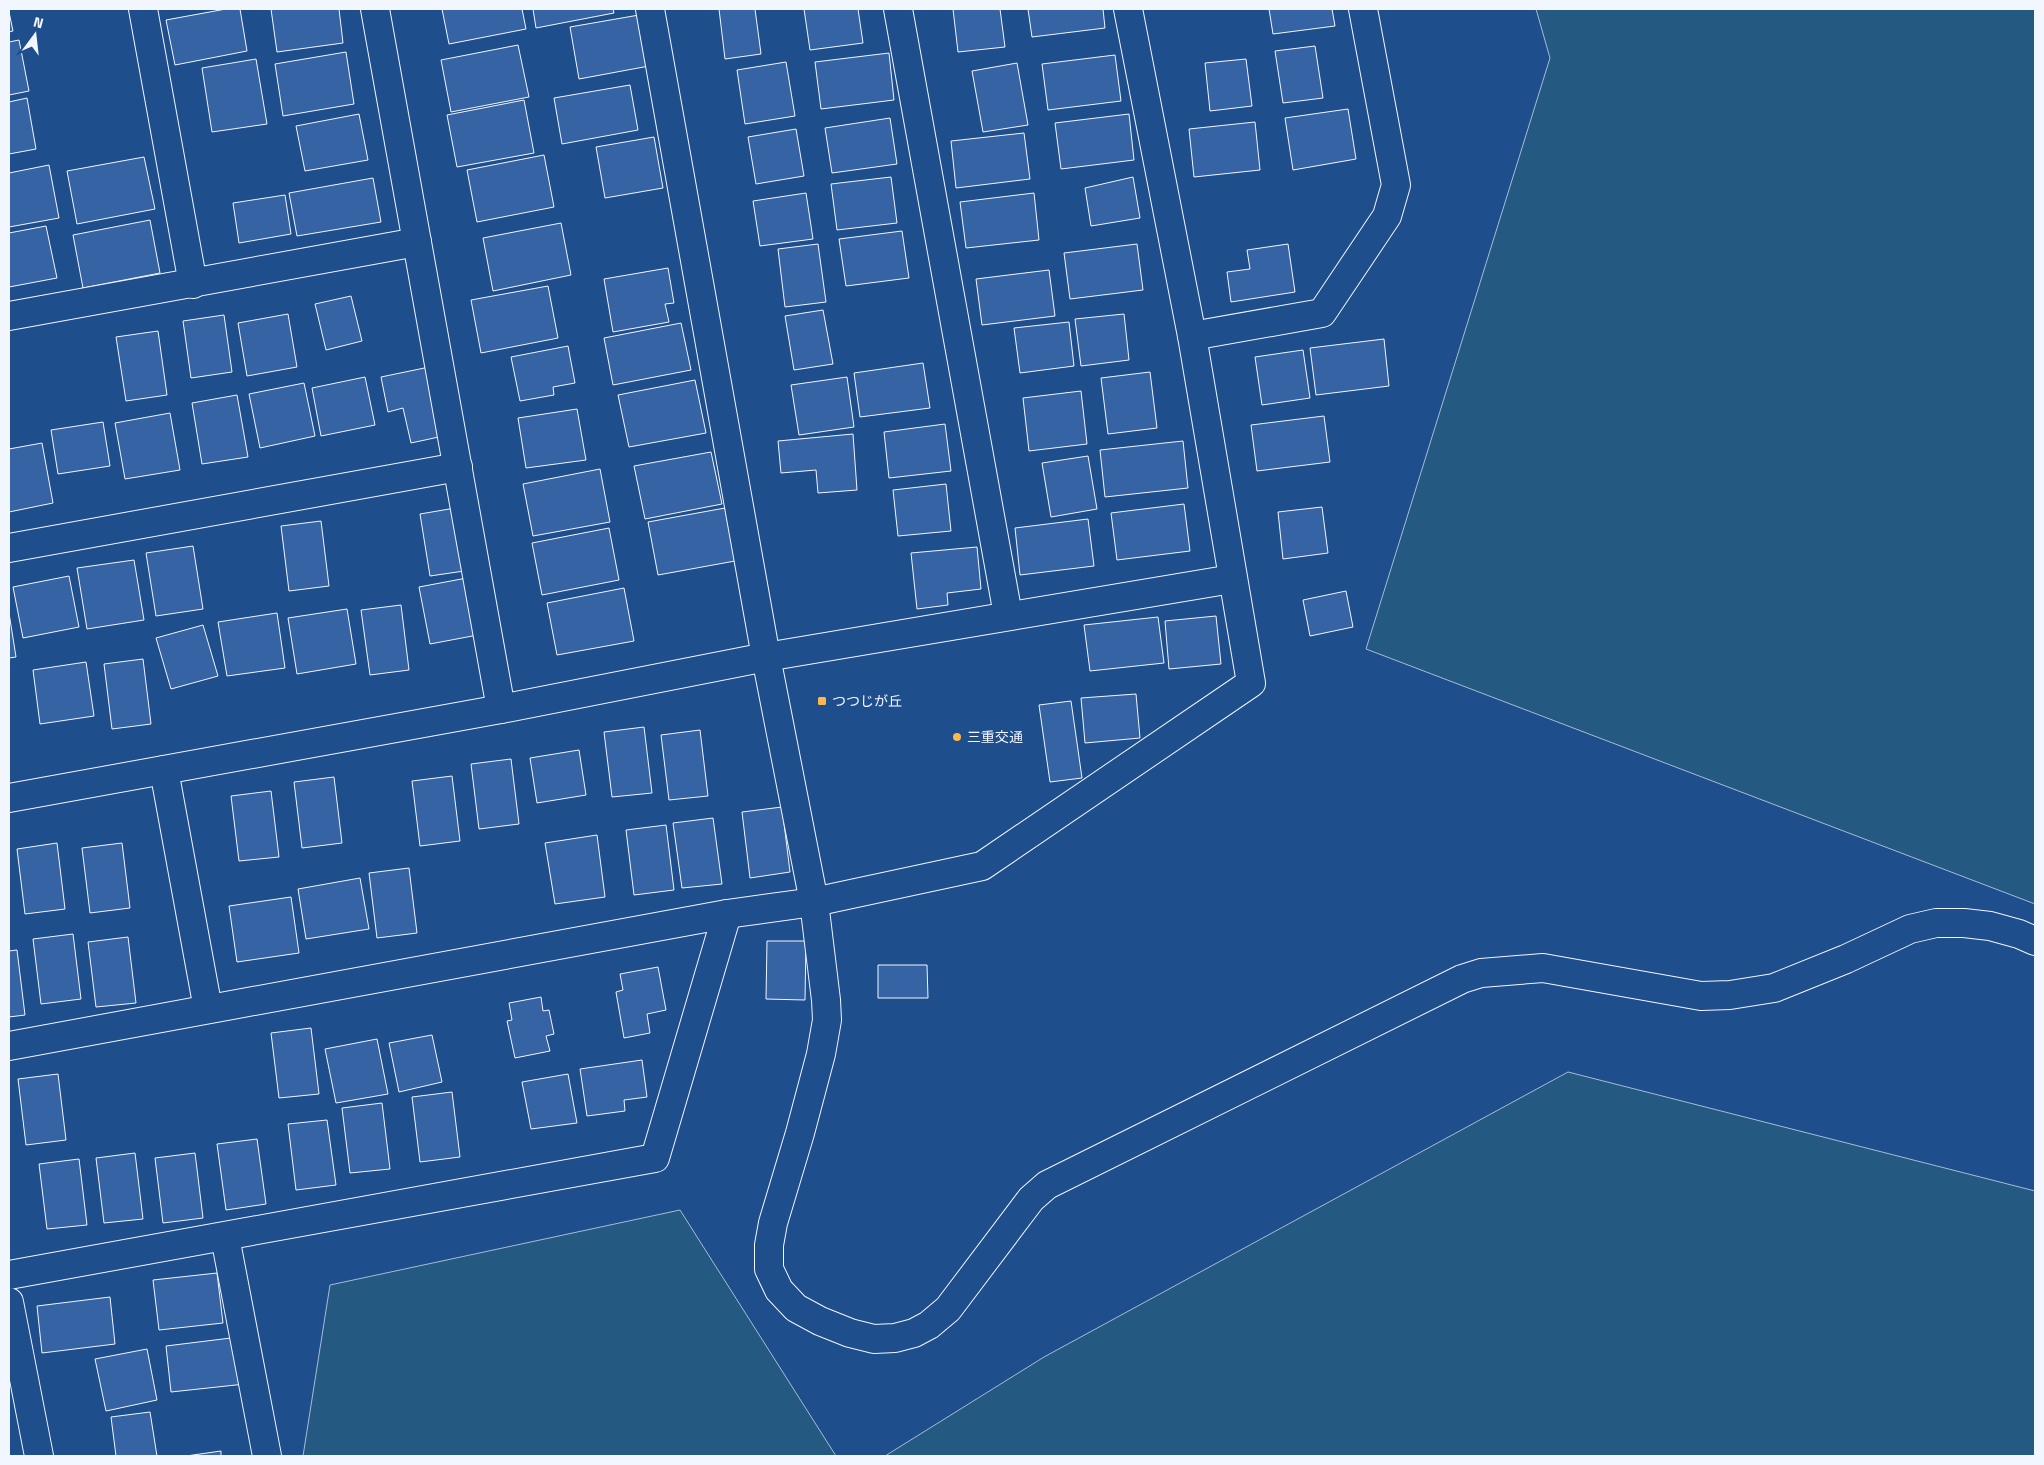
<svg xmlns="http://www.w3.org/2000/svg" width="2044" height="1465" font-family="'Titillium Web','Noto Sans JP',sans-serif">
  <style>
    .green { fill: #245a82; stroke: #a8bbd7 }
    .building { fill: #3563a3; stroke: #f2f6ff }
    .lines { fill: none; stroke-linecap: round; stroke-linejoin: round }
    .minor-casing { stroke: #f2f6ff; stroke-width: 30 }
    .tertiary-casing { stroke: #f2f6ff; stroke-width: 30 }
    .minor { stroke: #1f4e8c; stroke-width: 28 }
    .tertiary { stroke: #1f4e8c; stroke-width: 28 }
    .poi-dot { fill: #ffb74d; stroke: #1f4e8c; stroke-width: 2 }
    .labels { text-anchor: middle; stroke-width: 4; stroke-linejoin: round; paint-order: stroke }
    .poi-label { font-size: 14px; fill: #f2f6ff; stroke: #1f4e8c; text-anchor: start }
  </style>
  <rect width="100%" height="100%" fill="#1f4e8c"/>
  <g class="green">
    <path d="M1536,9H2035V904L1366,649L1550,58Z"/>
    <path d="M1568,1072L2035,1191V1456H885L1044,1357Z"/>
    <path d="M680,1210L836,1456H303L330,1285Z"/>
  </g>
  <g class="building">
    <path d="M226,9H240L247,51L175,65L166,20Z"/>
    <path d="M271,9H339L343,43L277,52Z"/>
    <path d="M442,9H522L526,29L449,44Z"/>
    <path d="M533,9H613L614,13L536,28Z"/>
    <path d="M719,9H755L761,54L725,59Z"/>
    <path d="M804,9H858L863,43L810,50Z"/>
    <path d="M953,9H1000L1005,47L958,52Z"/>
    <path d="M1028,9H1103L1105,28L1032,37Z"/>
    <path d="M1269,9H1332L1335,26L1273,34Z"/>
    <path d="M9,12L13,31L9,32Z"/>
    <path d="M639,15L649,66L579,79L570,27Z"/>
    <path d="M19,40L29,91L9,95V42Z"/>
    <path d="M518,45L529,97L451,112L441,60Z"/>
    <path d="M1315,46L1323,98L1283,103L1275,51Z"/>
    <path d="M346,52L354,104L283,116L275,64Z"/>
    <path d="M889,53L894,100L821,109L815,62Z"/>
    <path d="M1115,55L1121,101L1048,110L1042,64Z"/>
    <path d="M256,59L267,124L212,132L202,68Z"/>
    <path d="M1246,59L1252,106L1210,111L1205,63Z"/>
    <path d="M786,62L795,116L745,124L737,70Z"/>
    <path d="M1017,63L1028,125L983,132L972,71Z"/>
    <path d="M630,85L638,130L562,144L554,98Z"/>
    <path d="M27,98L36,149L9,154V102Z"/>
    <path d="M524,100L534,153L457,167L447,115Z"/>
    <path d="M1348,109L1356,159L1293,170L1285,118Z"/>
    <path d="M359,114L368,160L305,171L296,126Z"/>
    <path d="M1129,114L1134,160L1061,169L1055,123Z"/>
    <path d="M890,118L897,164L832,173L825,128Z"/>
    <path d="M1255,122L1260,170L1194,177L1189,129Z"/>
    <path d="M796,129L804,176L756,184L748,137Z"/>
    <path d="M1024,133L1030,179L956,188L951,141Z"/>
    <path d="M654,137L663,188L605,198L596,147Z"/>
    <path d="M544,155L554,207L477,222L467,170Z"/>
    <path d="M144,157L155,209L77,224L67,171Z"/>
    <path d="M49,165L59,218L9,227V173Z"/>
    <path d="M891,177L897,223L837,230L831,184Z"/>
    <path d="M1133,177L1140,218L1091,226L1085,188Z"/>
    <path d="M373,178L381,222L297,236L289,193Z"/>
    <path d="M806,193L813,239L760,246L753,201Z"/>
    <path d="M1034,193L1039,240L966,248L960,202Z"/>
    <path d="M285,195L291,234L239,243L233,203Z"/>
    <path d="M150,220L160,273L83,288L73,235Z"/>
    <path d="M561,223L571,275L493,291L483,238Z"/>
    <path d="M46,226L57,278L9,287V233Z"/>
    <path d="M902,231L909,278L846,286L839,239Z"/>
    <path d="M818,244L826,302L785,307L778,249Z"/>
    <path d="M1137,244L1143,290L1070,299L1064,253Z"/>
    <path d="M1288,244L1295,292L1231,302L1227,272L1250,269L1247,250Z"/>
    <path d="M668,268L674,303L665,304L669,322L613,332L604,279Z"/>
    <path d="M1049,270L1055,316L982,325L976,279Z"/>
    <path d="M548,286L558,338L481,353L471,300Z"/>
    <path d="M351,296L362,341L326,350L315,304Z"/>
    <path d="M823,310L833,364L794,370L785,316Z"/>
    <path d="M288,314L297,367L247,376L238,323Z"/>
    <path d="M1124,314L1129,360L1081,366L1075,319Z"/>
    <path d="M224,315L232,372L191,378L183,321Z"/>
    <path d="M1069,322L1074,366L1020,373L1014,328Z"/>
    <path d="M681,323L691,370L613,385L604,338Z"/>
    <path d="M158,331L167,395L126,401L116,337Z"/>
    <path d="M1384,339L1389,386L1316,395L1310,348Z"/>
    <path d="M568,346L575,383L553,387L554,395L520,401L511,357Z"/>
    <path d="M1303,350L1310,398L1262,405L1255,357Z"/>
    <path d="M923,363L930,408L860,417L854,373Z"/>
    <path d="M434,366L448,435L411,443L403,408L388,412L381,377Z"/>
    <path d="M1150,372L1157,428L1108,434L1101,378Z"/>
    <path d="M365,377L375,425L321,436L312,388Z"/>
    <path d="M847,377L854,427L799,435L791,385Z"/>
    <path d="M695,380L706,433L629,447L618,395Z"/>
    <path d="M304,383L315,436L260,448L249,394Z"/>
    <path d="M1081,391L1087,444L1029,451L1023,398Z"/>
    <path d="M237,395L248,457L202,464L192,403Z"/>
    <path d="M577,409L586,460L526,468L518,418Z"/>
    <path d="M170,413L180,470L125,479L115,423Z"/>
    <path d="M1324,416L1330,462L1257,471L1251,425Z"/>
    <path d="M103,422L110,466L58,474L51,430Z"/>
    <path d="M945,424L951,471L889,478L884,432Z"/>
    <path d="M853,434L857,490L818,493L816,470L781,473L778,441Z"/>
    <path d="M1183,441L1188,488L1105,497L1100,450Z"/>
    <path d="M42,443L53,503L9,512V449Z"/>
    <path d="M711,452L722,504L645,519L634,466Z"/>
    <path d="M1088,456L1097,509L1051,517L1042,463Z"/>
    <path d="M600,469L610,522L533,536L523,484Z"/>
    <path d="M946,484L951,531L898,536L893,490Z"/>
    <path d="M1184,504L1190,551L1117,560L1111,513Z"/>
    <path d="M461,507L471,570L430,576L420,514Z"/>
    <path d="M1322,507L1328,553L1283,559L1278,512Z"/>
    <path d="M725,508L735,561L658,575L648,522Z"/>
    <path d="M1088,519L1094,566L1020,575L1015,528Z"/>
    <path d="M321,521L329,586L289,591L281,526Z"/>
    <path d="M609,528L619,580L542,595L532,543Z"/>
    <path d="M193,546L203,609L156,616L146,553Z"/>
    <path d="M977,547L981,589L947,593L948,605L917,609L911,553Z"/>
    <path d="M134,560L144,620L87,629L77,568Z"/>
    <path d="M69,576L79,627L23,638L13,587Z"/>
    <path d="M472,577L483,634L430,644L419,587Z"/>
    <path d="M624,588L634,641L557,655L547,603Z"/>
    <path d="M1346,591L1353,627L1310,636L1303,600Z"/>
    <path d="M401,605L409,670L370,675L361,610Z"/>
    <path d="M347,609L356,664L297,674L288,618Z"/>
    <path d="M9,613L16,657L9,658Z"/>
    <path d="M277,613L285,668L227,676L218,622Z"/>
    <path d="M1216,616L1221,664L1169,669L1165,621Z"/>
    <path d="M1158,617L1164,663L1090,671L1084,625Z"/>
    <path d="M203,625L218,676L171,689L156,638Z"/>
    <path d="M143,659L151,724L112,729L104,664Z"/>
    <path d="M86,662L94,716L40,724L33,670Z"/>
    <path d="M1136,694L1140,738L1085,743L1081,698Z"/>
    <path d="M1071,701L1082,778L1050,782L1039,705Z"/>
    <path d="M644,727L652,793L612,797L604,732Z"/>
    <path d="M700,730L708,796L669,800L661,735Z"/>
    <path d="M579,750L586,795L537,803L530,758Z"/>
    <path d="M511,759L519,824L479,829L471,764Z"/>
    <path d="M452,776L460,841L420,846L412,781Z"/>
    <path d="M334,777L342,843L302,848L294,782Z"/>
    <path d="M271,791L279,857L239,861L231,796Z"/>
    <path d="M782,807L790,872L750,878L742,812Z"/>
    <path d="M713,818L722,884L682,888L673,823Z"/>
    <path d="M666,825L674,890L634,895L626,830Z"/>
    <path d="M597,835L605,897L555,904L545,843Z"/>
    <path d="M57,843L65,909L25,914L17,849Z"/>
    <path d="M122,843L130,908L90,913L82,848Z"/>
    <path d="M409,868L417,933L377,938L369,873Z"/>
    <path d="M360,878L369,929L306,939L298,889Z"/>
    <path d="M291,897L299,953L237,962L229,906Z"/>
    <path d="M73,934L81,999L41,1004L33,939Z"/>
    <path d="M128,937L136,1003L96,1007L88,942Z"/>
    <path d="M767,941H806L805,1000L766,999Z"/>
    <path d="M17,950L25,1015L9,1017V951Z"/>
    <path d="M878,965H927L928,998H878Z"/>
    <path d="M658,967L666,1010L647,1014L650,1033L624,1038L616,992L623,990L620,974Z"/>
    <path d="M541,997L543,1011L549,1010L554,1034L546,1036L550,1051L515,1058L507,1021L512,1020L509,1003Z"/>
    <path d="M311,1028L319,1094L279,1098L271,1033Z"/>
    <path d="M432,1035L442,1082L399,1092L389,1043Z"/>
    <path d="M377,1039L388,1094L336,1103L325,1049Z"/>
    <path d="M642,1060L647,1097L624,1100L625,1111L587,1116L580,1069Z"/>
    <path d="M58,1074L66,1140L26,1145L18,1079Z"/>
    <path d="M568,1074L577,1123L531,1129L522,1082Z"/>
    <path d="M452,1092L460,1157L420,1162L412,1097Z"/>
    <path d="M382,1103L390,1169L350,1173L342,1108Z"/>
    <path d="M327,1120L336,1185L296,1190L288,1124Z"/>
    <path d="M257,1139L266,1204L226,1210L217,1144Z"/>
    <path d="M135,1153L143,1219L104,1223L96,1158Z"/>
    <path d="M195,1153L203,1218L163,1223L155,1158Z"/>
    <path d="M79,1159L87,1225L47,1229L39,1164Z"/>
    <path d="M217,1273L223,1323L159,1330L153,1280Z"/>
    <path d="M110,1297L115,1344L42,1353L37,1306Z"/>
    <path d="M239,1337L245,1384L171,1392L166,1346Z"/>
    <path d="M147,1349L157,1400L106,1411L95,1359Z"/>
    <path d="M150,1412L157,1456H116L111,1417Z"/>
    <path d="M221,1451V1456H186Z"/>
  </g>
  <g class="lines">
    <g class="minor-casing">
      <g id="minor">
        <path d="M143,9L193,284"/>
        <path d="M375,9L501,709"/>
        <path d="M898,9L1008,615"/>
        <path d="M9,316L417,242"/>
        <path d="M1192,336L1322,313L1387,216L1396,185L1363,9"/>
        <path d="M9,548L458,467"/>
        <path d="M766,657L1232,579"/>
        <path d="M164,770L208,1009"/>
        <path d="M9,1046L727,914L814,902L982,866L1251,683L1192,336L1128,9"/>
        <path d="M225,1237L267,1456"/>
        <path d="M9,1275L655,1158L727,914"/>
        <path d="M9,1302L39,1456"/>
      </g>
    </g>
    <g class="tertiary-casing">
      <g id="tertiary">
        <path d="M650,9L766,657L814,902L826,1000L827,1020L821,1054L800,1133L773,1223L769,1245V1269L779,1290L796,1308L820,1321L850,1333L874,1339L895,1338L914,1333L929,1325L948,1309L1031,1199L1047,1185L1462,979L1481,973L1543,968L1701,996L1730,995L1774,988L1846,959L1910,929L1936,923H1964L1990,926L2019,934L2035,941"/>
        <path d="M9,798L501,709L766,657"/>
      </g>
    </g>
    <use href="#minor" class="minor"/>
    <use href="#tertiary" class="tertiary"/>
  </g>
  <g class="poi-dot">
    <rect x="817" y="696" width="10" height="10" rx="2.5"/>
    <circle cx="957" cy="737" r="5"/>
  </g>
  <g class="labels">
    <g class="poi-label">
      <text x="832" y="706">つつじが丘</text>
      <text x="967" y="742">三重交通</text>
    </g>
  </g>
  <rect width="2044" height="1465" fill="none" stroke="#f2f6ff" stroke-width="20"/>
  <g transform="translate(35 35) rotate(15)" stroke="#1f4e8c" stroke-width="4" paint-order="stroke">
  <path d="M0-4L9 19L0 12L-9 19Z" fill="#f2f6ff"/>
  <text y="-8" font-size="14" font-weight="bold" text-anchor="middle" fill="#f2f6ff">N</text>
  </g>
</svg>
